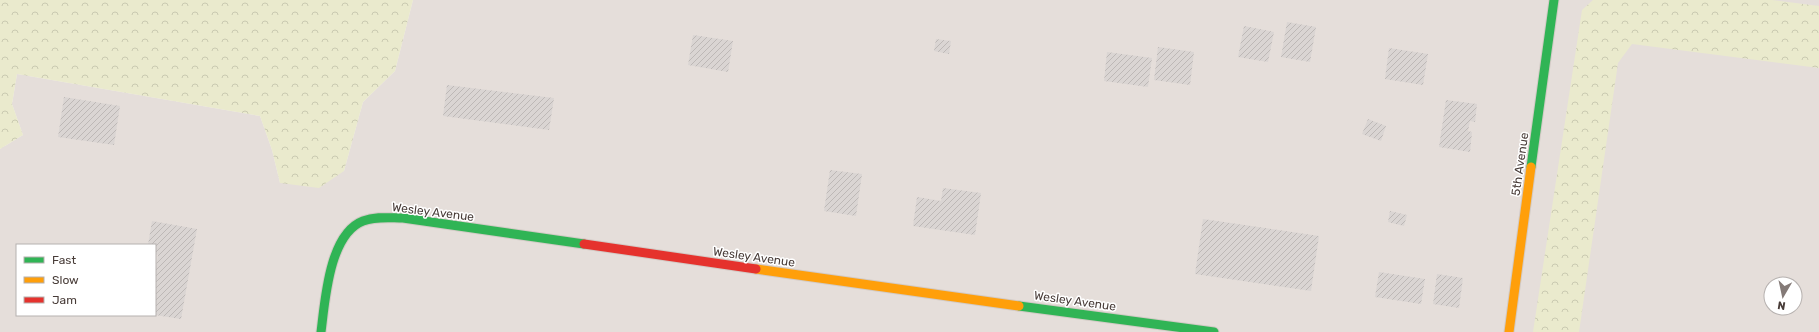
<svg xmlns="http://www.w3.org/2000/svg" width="1819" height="332" font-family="Rubik,sans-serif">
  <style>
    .residential { fill: #e5deda; fill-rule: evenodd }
    .forest { fill: url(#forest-crowns) }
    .building { fill: url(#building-hatch) }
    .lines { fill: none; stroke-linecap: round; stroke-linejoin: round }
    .fast-casing { stroke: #d2cac5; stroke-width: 11 }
    .slow-casing { stroke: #d2cac5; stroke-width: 11 }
    .jam-casing { stroke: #d2cac5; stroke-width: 11 }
    .fast { stroke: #30b455; stroke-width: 9 }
    .slow { stroke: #ff9f0a; stroke-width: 9 }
    .jam { stroke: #e5322d; stroke-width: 9 }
    .labels { text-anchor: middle; stroke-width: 3; stroke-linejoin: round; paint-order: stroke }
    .street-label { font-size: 12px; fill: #483c38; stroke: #fff }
  </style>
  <defs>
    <pattern id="forest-crowns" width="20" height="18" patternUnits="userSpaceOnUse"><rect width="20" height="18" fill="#eaeacd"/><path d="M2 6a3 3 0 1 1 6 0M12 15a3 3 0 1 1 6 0" fill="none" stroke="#cacab1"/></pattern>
    <pattern id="building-hatch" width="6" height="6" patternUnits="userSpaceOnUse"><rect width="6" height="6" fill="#dad5d3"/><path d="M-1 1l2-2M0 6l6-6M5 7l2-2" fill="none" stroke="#bdb8b6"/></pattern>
  </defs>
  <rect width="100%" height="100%" fill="#f2eeec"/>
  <path class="residential" d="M413,0H1819V332H0V149L23,135L12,104L17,74L260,116L272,150L280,183L344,171L363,102L395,71ZM17,245H155V315H17ZM1771,284H1795V308H1771Z"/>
  <g class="forest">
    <path d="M0,0H413L395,71L363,102L344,171L319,188L280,183L272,150L260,116L17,74L12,104L23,135L0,149Z"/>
    <path d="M1593,0H1772L1819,6V68L1632,44L1618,63L1579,332H1533L1582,10Z"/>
  </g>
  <g class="building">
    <path d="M1287,22L1316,27L1310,62L1281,57Z"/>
    <path d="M1244,26L1274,32L1268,62L1238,57Z"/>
    <path d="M693,35L733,41L728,72L688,65Z"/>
    <path d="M936,39L951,41L949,54L934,51Z"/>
    <path d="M1158,47L1194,52L1190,85L1154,80Z"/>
    <path d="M1389,48L1428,54L1423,85L1385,79Z"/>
    <path d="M1107,52L1152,58L1148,87L1104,81Z"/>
    <path d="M447,85L554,98L549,130L443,116Z"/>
    <path d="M64,97L120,106L114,145L58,137Z"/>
    <path d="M1446,100L1477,104L1475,122L1470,121L1468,131L1472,132L1470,152L1439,147Z"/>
    <path d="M1368,119L1386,126L1381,141L1362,134Z"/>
    <path d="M830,170L862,174L856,216L824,211Z"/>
    <path d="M943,188L981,193L975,235L913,226L917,197L941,201Z"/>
    <path d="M1390,211L1407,215L1404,226L1388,222Z"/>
    <path d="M1203,219L1319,236L1311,291L1195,274Z"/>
    <path d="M152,221L197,229L181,319L155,315V272L158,255L155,254V245H148Z"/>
    <path d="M1379,272L1425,279L1421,304L1375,297Z"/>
    <path d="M1437,274L1463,278L1459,308L1433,304Z"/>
  </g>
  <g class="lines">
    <g class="fast-casing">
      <g id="fast">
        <path d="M1531,167L1554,0"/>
        <path d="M1019,306L1214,332"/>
        <path d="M321,332C325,301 329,234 363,221C376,216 390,218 403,218L584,244"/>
      </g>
    </g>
    <g class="slow-casing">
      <g id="slow">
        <path d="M756,269L1019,306"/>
        <path d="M1509,332L1531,167"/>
      </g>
    </g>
    <g class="jam-casing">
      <path id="jam" d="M584,244L756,269"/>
    </g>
    <use href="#fast" class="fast"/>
    <use href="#slow" class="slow"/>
    <use href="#jam" class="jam"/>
  </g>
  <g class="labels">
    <g class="street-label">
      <text transform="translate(1520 164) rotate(-82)" y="4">5th Avenue</text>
      <text transform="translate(433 212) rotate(7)" y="4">Wesley Avenue</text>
      <text transform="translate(754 257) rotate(8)" y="4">Wesley Avenue</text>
      <text transform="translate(1075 301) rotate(8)" y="4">Wesley Avenue</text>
    </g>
  </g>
  <rect x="16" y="244" width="140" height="72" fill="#ffffff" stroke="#b6b1af"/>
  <rect x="24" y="257" width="20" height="6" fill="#30b455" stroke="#b6b1af"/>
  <text x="52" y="264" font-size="12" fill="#483c38">Fast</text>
  <rect x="24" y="277" width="20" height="6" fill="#ff9f0a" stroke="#b6b1af"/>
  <text x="52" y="284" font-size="12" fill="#483c38">Slow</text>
  <rect x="24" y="297" width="20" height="6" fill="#e5322d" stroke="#b6b1af"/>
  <text x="52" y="304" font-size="12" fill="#483c38">Jam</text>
  <g transform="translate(1783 296) rotate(189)"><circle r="19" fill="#ffffff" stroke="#b6b1af"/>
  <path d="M0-3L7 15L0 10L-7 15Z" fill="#847a77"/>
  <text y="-6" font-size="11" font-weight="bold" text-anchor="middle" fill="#483c38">N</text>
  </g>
</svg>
